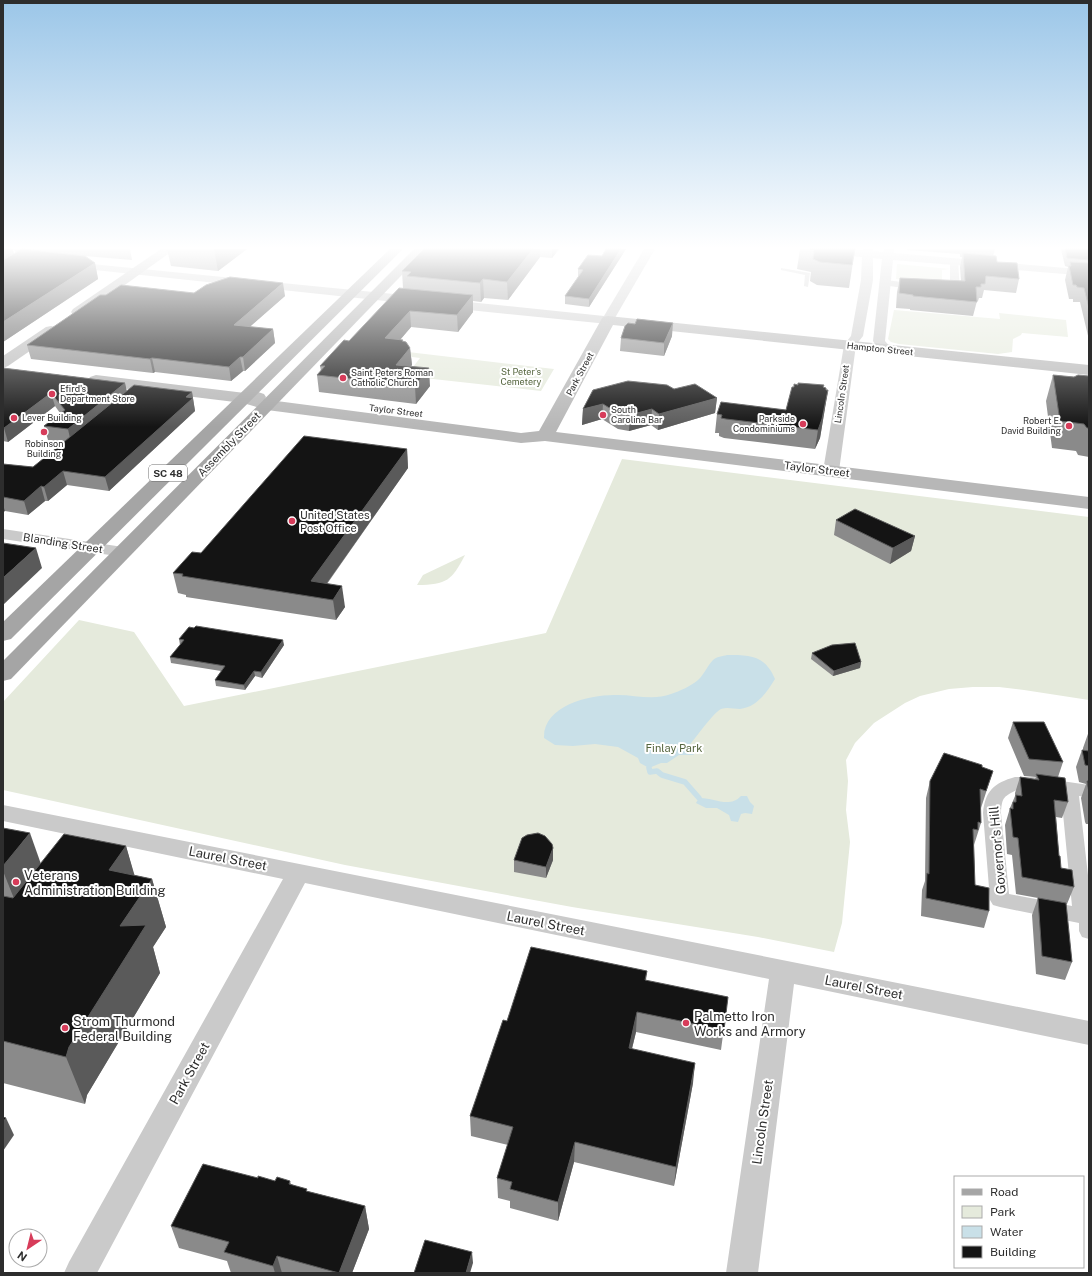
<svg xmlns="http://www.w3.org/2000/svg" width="1092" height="1276" font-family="'Public Sans',sans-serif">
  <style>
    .green { fill: #e5eadc }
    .water { fill: #c9e0e8 }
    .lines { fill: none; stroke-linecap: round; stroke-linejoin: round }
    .stream { stroke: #c9e0e8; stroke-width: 5.5 }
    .service { fill: #cacaca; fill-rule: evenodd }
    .minor { fill: #cacaca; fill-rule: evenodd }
    .tertiary { fill: #cacaca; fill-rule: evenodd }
    .secondary { fill: #b7b7b7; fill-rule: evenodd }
    .primary { fill: #a5a5a5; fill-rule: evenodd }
    .wall { fill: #8a8a8a }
    .shaded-wall { fill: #5a5a5a }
    .building { fill: #141414; stroke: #5a5a5a }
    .poi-dot { fill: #d73c5a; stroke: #fff; stroke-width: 1.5 }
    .labels { text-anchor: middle; stroke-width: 4; stroke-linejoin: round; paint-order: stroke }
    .far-street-label { font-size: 9px; fill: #2d2d2d; stroke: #fff }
    .far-park-label { font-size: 9px; fill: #55653e; stroke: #fff }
    .far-poi-label { font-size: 9px; fill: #2d2d2d; stroke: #fff; text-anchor: start }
    .shield { fill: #fff; stroke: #6c6c6c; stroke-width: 1 }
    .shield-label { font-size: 10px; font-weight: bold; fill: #2d2d2d }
    .street-label { font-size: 11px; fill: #2d2d2d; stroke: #fff }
    .poi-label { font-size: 11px; fill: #2d2d2d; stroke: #fff; text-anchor: start }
    .park-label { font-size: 11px; fill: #55653e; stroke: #fff }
    .near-street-label { font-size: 13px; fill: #2d2d2d; stroke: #fff }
    .near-poi-label { font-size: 13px; fill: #2d2d2d; stroke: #fff; text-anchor: start }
  </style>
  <rect width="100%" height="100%" fill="#fff"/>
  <g class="green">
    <path d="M897,264L950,269L942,270V283L945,284L896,279Z"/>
    <path d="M894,310L1000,319L999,313L1066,320L1068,337L1022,333L1021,335L1013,339L1012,352L998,354L899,344L891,342L888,339Z"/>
    <path d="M408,352L554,369L541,391L406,376L420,358L405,356Z"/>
    <path d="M622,459L1089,517V700L1024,690L999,687H973L949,689L920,696L905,703L874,723L855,743L846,760L848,781L846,810L850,842L842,923L834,952L758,937L572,907L345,865L3,790V702L79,620L134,632L184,706L546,633Z"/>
    <path d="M465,555C452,580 447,585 417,585L423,575Z"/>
  </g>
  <g class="water">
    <path d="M727,655C750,655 765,655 775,679C767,692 757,707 740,709C734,709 727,707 721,709C713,713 695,739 688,747L694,755H679L667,763H661L649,768L640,763L638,758L618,747L595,744L573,746L555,745L544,738C543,706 588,695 614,695C633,694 652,701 671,694C680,691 691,686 698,680C704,675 707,666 713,660C716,657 723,656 727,655Z"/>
    <path d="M741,796H747L750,802L754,806L752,814L745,813L741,814L738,822L731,821L729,815L717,808H706L696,803L699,798C713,797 729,809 741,796Z"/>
  </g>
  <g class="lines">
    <path class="stream" d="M649,768L650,772L657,771L662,775L685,782L699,798"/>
    <path class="service" d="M781,268L810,273L808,287L804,286L805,275L781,270Z"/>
    <g class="minor">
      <path d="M954,258L958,261L960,290L955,293L942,291L940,289L942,287H950V261Z"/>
      <path d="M885,280L919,284L924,287L919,290L882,285L880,283Z"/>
      <path d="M1015,777H1034L1089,785V797L1079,796L1089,884V939L1082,937L1079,931V923L1000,907L993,905L990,900L983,813C985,791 994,783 1015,777ZM1018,789H1034L1061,793L1072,906L1009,894L1001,813C1002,796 1004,797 1018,789Z"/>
    </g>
    <g class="tertiary">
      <path d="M644,249H655L612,323L608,324L449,308L445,307L443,304L445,301L449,300L604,316Z"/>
      <path d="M800,249L862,250L863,249H873V251L883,252L884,249H894V253L1089,270V276L893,260L885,341L892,349L890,352H880L873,341L882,259L873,258V280L863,336L856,345L839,471L837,474L831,476L825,474L823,471L844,345L851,336L861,280L862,257L806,252Z"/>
      <path d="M71,262L414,296L418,297L420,300L418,303L414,304L67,267L65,265L67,263Z"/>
      <path d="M3,529L123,547L129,548L132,552L129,556L123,557L3,539Z"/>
      <path d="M3,805L1089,1021V1045L794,984L758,1273H726L769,979L305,883L97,1273H64L69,1262L283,879L3,821Z"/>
    </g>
    <g class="secondary">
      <path d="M161,249H175L83,315L78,316L73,315L71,312L73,309Z"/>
      <path d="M608,316L1089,365V375L613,325L556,432L1089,497V509L545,441L521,443L267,410L243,403L96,385L90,383L88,380L90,377L96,375L245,393L258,392L264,394L266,397L265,399L269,400L521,433L539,431L601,320L603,317Z"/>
      <path d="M51,326L56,327L58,330L56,333L8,366L3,368V356L46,327Z"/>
    </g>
    <g class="primary">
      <path d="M390,249H403L11,639L3,641V622Z"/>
      <path d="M414,249H427L11,679L3,681V661Z"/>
    </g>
  </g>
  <g class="wall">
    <path d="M3,249H14L13,250L14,254L16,253L14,249H130L132,260L85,256L95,263L98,279L3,342Z"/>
    <path d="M167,249H247L218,271L171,266Z"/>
    <path d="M424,249H559L552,258L540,257L508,300L484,298L481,302L473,301V312L458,332L411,327L400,340L403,341L410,348L412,365L411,366L430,386L416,404L319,392L317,375L321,371L320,366L349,341L403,288L402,271Z"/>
    <path d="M606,249H626L589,307L565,304V296L578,277V269L602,256Z"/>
    <path d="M800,249H855L849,288L817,285L810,281L811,272L797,269Z"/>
    <path d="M907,249H995L993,256L997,262L1019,279L1016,293L984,290L982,298H979L978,301H977L973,316L910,310V309L896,308L897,292L900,278L961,281L960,267L962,257H960V254L907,250Z"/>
    <path d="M1061,249H1089V340L1080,302H1073V299H1069L1065,280L1068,267L1065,266Z"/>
    <path d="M194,293L285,296L249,327L273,329L275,343L245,371H243L231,381L155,372L153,373L31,359L27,345L106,295Z"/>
    <path d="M672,336L664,356L620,351L621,338Z"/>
    <path d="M3,368L125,383L126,391L192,392L195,411L109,491L67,485L48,501H45L28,515L5,511L3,512V464L33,467L64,442L48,440L44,426L60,413L55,406L8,442L3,441Z"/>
    <path d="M1053,375L1074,377L1089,376V457L1078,455L1076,451L1052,448L1046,401Z"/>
    <path d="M823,387L826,390L825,408L820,438L815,449L724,438L719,436V433H715L717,414L786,410Z"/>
    <path d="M674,389L717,398L715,413L658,430L651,425L629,431L618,429L602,419L582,425L583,409L593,390Z"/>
    <path d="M407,449L408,468L327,584L345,607L336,620L186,597V595L178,593L173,573L201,553Z"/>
    <path d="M836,520L915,536L911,551L890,564L834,535Z"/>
    <path d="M179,639L284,645L262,678L255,676L245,690L216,686L215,680L221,671L171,663L170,657L180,645Z"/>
    <path d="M812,653L861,662L860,668L833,676L811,659Z"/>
    <path d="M1013,722L1063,762L1058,777L1068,802L1062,818L1056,817L1059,856L1061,868L1074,887L1067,904L1060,902L1072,962L1065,980L1036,974L1032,915L1038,898L1016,894L1012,855L1007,854L1005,825L1010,808L1015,796V793L1020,777L1035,779L1036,777L1024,776L1008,738Z"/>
    <path d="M1089,731V824H1086L1085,822L1081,798L1086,784L1079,782L1076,767L1082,750H1083V748Z"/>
    <path d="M982,767L993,771L981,808H980L981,823L974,845L975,885L989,911L984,928L921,916L922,890L925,881L926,798L930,781Z"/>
    <path d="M3,828L40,863L126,846L134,875L152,879L166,927L153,947L160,973L87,1095L85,1104L3,1083Z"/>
    <path d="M553,848V860L546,878L514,872V860Z"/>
    <path d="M647,971L646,981L728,997L721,1050L636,1032L632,1049L693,1083L674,1186L574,1162L558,1221L510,1208V1201L498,1198L497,1178L508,1145L471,1136L470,1116L507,1021Z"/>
    <path d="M258,1178L275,1181H290L291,1184L307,1191L365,1206L369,1229L352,1273H231L227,1261L179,1248L171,1226Z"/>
  </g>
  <g class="shaded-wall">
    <path d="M4,249H14L13,250L16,264L3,272V254Z"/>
    <path d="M214,249H247L218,271Z"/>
    <path d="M533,249H540V257L508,300L507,282Z"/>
    <path d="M552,249H559L552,258Z"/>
    <path d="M621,249H626L589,307V299Z"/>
    <path d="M95,263L98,279L3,342V322Z"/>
    <path d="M483,279L484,298L481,302L480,283Z"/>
    <path d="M283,283L285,296L236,339L234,325Z"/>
    <path d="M473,295V312L458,332L457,315Z"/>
    <path d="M410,311L411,327L387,355L385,338Z"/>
    <path d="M673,323L672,336L664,356V343Z"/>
    <path d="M273,329L275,343L245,371L243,357Z"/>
    <path d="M403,340L404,355L410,348L412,365L397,382L396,365L402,341Z"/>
    <path d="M240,357L243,371L231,381L229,367Z"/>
    <path d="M152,358L155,372L153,373L150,359Z"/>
    <path d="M429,368L430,386L416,404L415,386Z"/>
    <path d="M125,383L128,396L71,443L68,429Z"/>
    <path d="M828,390L820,438L815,449L818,430Z"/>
    <path d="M192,392L195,411L109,491L105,477Z"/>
    <path d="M51,393L55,406L8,442L4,428Z"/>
    <path d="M717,398L715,413L658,430L659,414Z"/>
    <path d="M603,404L602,419L582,425L583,409Z"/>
    <path d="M652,409L651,425L629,431L630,415Z"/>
    <path d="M407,449L408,468L317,597L311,581Z"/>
    <path d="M63,471L67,485L48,501L44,487Z"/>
    <path d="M41,486L45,501L28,515L24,501Z"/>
    <path d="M3,505L5,511L3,512Z"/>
    <path d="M915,536L911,551L890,564L893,548Z"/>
    <path d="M36,548L42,568L3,605V578Z"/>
    <path d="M342,586L345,607L336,620L333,600Z"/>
    <path d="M283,640L284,645L262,678L261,672Z"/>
    <path d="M861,662L860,668L833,676L834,671Z"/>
    <path d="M254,671L255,676L245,690L244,685Z"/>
    <path d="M30,833L42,867L15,901L3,871V866Z"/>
    <path d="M126,846L140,894L109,870Z"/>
    <path d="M553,848V860L546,878V867Z"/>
    <path d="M152,879L166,927L153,947L160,973L87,1095L85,1104L66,1057L69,1047L120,926Z"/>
    <path d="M637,1012L636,1032L627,1068L629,1048Z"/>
    <path d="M695,1063L693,1083L674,1186L676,1167Z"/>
    <path d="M6,1118L14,1135L3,1151V1122Z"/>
    <path d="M575,1142L574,1162L558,1221V1202Z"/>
    <path d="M365,1206L369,1229L352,1273H339Z"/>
    <path d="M472,1252L473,1263L470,1273H466Z"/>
    <path d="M277,1256L282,1273H275L273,1266Z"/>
  </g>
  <g class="building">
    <path d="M3,249H12L3,254Z"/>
    <path d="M22,249L85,256L95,263L3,322V260Z"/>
    <path d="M424,249H533L507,282L483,279L480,283L407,276L411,272L402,271Z"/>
    <path d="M606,249H621L589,299L565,296L583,270L578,269L588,255L602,256Z"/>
    <path d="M810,249H855L852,265L820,262L813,259L814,250Z"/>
    <path d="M1065,249H1089V260L1067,258Z"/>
    <path d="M963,253L996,256L997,262L1017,263L1019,279L986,276L985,284H981V287H976L977,302L913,296V295L899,293L900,278L965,281Z"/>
    <path d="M1070,262L1089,263V308L1084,288L1077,287L1076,285H1073L1069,266H1071Z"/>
    <path d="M230,277L283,283L234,325L273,329L243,357H240L229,367L152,358L150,359L27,345L100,295H106L121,285L194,293L206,285Z"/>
    <path d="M399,288L473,295L457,315L410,311L385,338L403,340L402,341L406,342L410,348L396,365L429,368L415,386L317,375L325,366H320L344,340L349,341Z"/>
    <path d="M637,319L673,323L664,343L621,338L625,326L628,323L635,324Z"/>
    <path d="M3,368L125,383L68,429L44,426L65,410L51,393L4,428H3Z"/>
    <path d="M1053,375L1074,377L1078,375L1089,376V428H1087L1084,424L1060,421Z"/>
    <path d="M628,381L667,385L674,389L695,384L717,398L659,414L652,409L630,415L619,414L603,404L583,409L593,390Z"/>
    <path d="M798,383L824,385L823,387L826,388V390H828L822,419L818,430L726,419L721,418L722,415L717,414L721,402L786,410L792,387H794V384L798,385Z"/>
    <path d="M134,385L192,392L186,397L193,398L105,477L63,471L44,487L41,486L24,501L3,497V464L33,467Z"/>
    <path d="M304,436L407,449L311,581L342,586L333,600L182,576L183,574L173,573L192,552L201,553Z"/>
    <path d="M855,509L915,536L893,548L836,520Z"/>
    <path d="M3,543L36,548L3,578Z"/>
    <path d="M196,626L283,640L261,672L254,671L244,685L215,680L225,666L170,657L184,640L179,639L189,627L194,628Z"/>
    <path d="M855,643L861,662L834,671L812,653L832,645Z"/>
    <path d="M1013,722H1044L1063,762L1029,759Z"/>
    <path d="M1082,750L1089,751V766L1085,765Z"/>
    <path d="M944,753L982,765V767L993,771L986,791L980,789L981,823L978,822V830L973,829L975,885L989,888V911L926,898L927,873L929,874L930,781Z"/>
    <path d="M1036,774L1065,778L1068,802L1054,800L1059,856H1060L1061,868L1072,870L1074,887L1022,877L1018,838L1013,837L1010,808L1013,809V802H1016V795L1022,796L1020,777L1039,780Z"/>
    <path d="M1087,781H1089V793Z"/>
    <path d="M3,828L30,833L3,866Z"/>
    <path d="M538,833L545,836L552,844L553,848L546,867L514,860L522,838L527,835Z"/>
    <path d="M64,834L126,846L109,870L152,879L120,926L146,925L69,1047L66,1057L3,1041V896L13,898Z"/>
    <path d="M1038,898L1066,903L1072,962L1042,956Z"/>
    <path d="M531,947L647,971L645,980L728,997L724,1030L637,1012L629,1048L695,1063L676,1167L575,1142L558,1202L510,1189L512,1182L497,1178L513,1127L470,1116L503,1020L507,1021Z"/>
    <path d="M3,1117L6,1118L3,1122Z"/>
    <path d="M203,1164L258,1178V1176L275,1181L277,1177L290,1181L289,1184L307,1189L306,1191L365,1206L339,1273L277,1256L273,1266L224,1252L229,1242L171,1226Z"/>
    <path d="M425,1240L472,1252L466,1273H414Z"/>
  </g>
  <linearGradient id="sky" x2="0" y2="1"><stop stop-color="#9bc6e8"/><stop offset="0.58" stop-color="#fff"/><stop offset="1" stop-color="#fff" stop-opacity="0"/></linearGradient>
  <rect width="1092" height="427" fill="url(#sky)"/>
  <g class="poi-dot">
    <circle cx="343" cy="378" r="4"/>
    <circle cx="52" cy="394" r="4"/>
    <circle cx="603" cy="415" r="4"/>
    <circle cx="14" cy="418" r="4"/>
    <circle cx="803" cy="424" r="4"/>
    <circle cx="1069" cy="426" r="4"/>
    <circle cx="44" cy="432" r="4"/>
    <circle cx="292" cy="521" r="4"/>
    <circle cx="16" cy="882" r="4"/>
    <circle cx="686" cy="1023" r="4"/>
    <circle cx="65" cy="1028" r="4"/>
  </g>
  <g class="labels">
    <g class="far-street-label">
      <text transform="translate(880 349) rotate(6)" y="3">Hampton Street</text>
      <text transform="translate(580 374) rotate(-62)" y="3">Park Street</text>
      <text transform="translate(842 394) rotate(-82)" y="3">Lincoln Street</text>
      <text transform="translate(396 411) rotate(7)" y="3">Taylor Street</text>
    </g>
    <g class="far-park-label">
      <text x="521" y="375">St Peter's<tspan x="521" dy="10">Cemetery</tspan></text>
    </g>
    <g class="far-poi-label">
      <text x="351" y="376">Saint Peters Roman<tspan x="351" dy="10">Catholic Church</tspan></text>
      <text x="60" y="392">Efird's<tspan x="60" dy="10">Department Store</tspan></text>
      <text x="611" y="413">South<tspan x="611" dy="10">Carolina Bar</tspan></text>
      <text x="22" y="421">Lever Building</text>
      <text x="795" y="422" text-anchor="end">Parkside<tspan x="795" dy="10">Condominiums</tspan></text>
      <text x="1061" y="424" text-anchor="end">Robert E.<tspan x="1061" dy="10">David Building</tspan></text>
      <text x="44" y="447" text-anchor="middle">Robinson<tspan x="44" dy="10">Building</tspan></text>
    </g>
    <rect class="shield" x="149" y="465" width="38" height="16" rx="3"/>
    <g class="shield-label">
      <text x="168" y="477">SC 48</text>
    </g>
    <g class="street-label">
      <text transform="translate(229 444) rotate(-46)" y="4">Assembly Street</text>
      <text transform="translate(817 469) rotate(7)" y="4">Taylor Street</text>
      <text transform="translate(63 543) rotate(9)" y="4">Blanding Street</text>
    </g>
    <g class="poi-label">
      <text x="300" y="519">United States<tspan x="300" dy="13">Post Office</tspan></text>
    </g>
    <g class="park-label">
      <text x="674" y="752">Finlay Park</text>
    </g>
    <g class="near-street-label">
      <text transform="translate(997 850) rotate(-95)" y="5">Governor's Hill</text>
      <text transform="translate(228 858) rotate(11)" y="5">Laurel Street</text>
      <text transform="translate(546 923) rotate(11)" y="5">Laurel Street</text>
      <text transform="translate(864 987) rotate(11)" y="5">Laurel Street</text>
      <text transform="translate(189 1073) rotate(-61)" y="5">Park Street</text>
      <text transform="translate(762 1122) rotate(-82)" y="5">Lincoln Street</text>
    </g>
    <g class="near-poi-label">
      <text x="24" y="880">Veterans<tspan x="24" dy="15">Administration Building</tspan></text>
      <text x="694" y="1021">Palmetto Iron<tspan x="694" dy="15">Works and Armory</tspan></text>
      <text x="73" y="1026">Strom Thurmond<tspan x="73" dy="15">Federal Building</tspan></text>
    </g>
  </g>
  <rect width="1092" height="1276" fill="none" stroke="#2d2d2d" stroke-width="8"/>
  <rect x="954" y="1176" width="130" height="92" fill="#ffffff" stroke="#ababab"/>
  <rect x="962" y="1189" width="20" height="6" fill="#a5a5a5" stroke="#ababab"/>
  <text x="990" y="1196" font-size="12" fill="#2d2d2d">Road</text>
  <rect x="962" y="1206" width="20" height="12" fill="#e5eadc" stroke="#ababab"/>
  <text x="990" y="1216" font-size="12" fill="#2d2d2d">Park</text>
  <rect x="962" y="1226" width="20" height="12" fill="#c9e0e8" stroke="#ababab"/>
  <text x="990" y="1236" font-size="12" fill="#2d2d2d">Water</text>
  <rect x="962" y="1246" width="20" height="12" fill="#141414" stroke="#ababab"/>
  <text x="990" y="1256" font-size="12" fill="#2d2d2d">Building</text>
  <g transform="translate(28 1248) rotate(215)"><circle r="19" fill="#ffffff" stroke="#ababab"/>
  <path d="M0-3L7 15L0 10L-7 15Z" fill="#d73c5a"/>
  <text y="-6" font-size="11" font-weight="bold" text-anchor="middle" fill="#2d2d2d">N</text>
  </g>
</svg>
